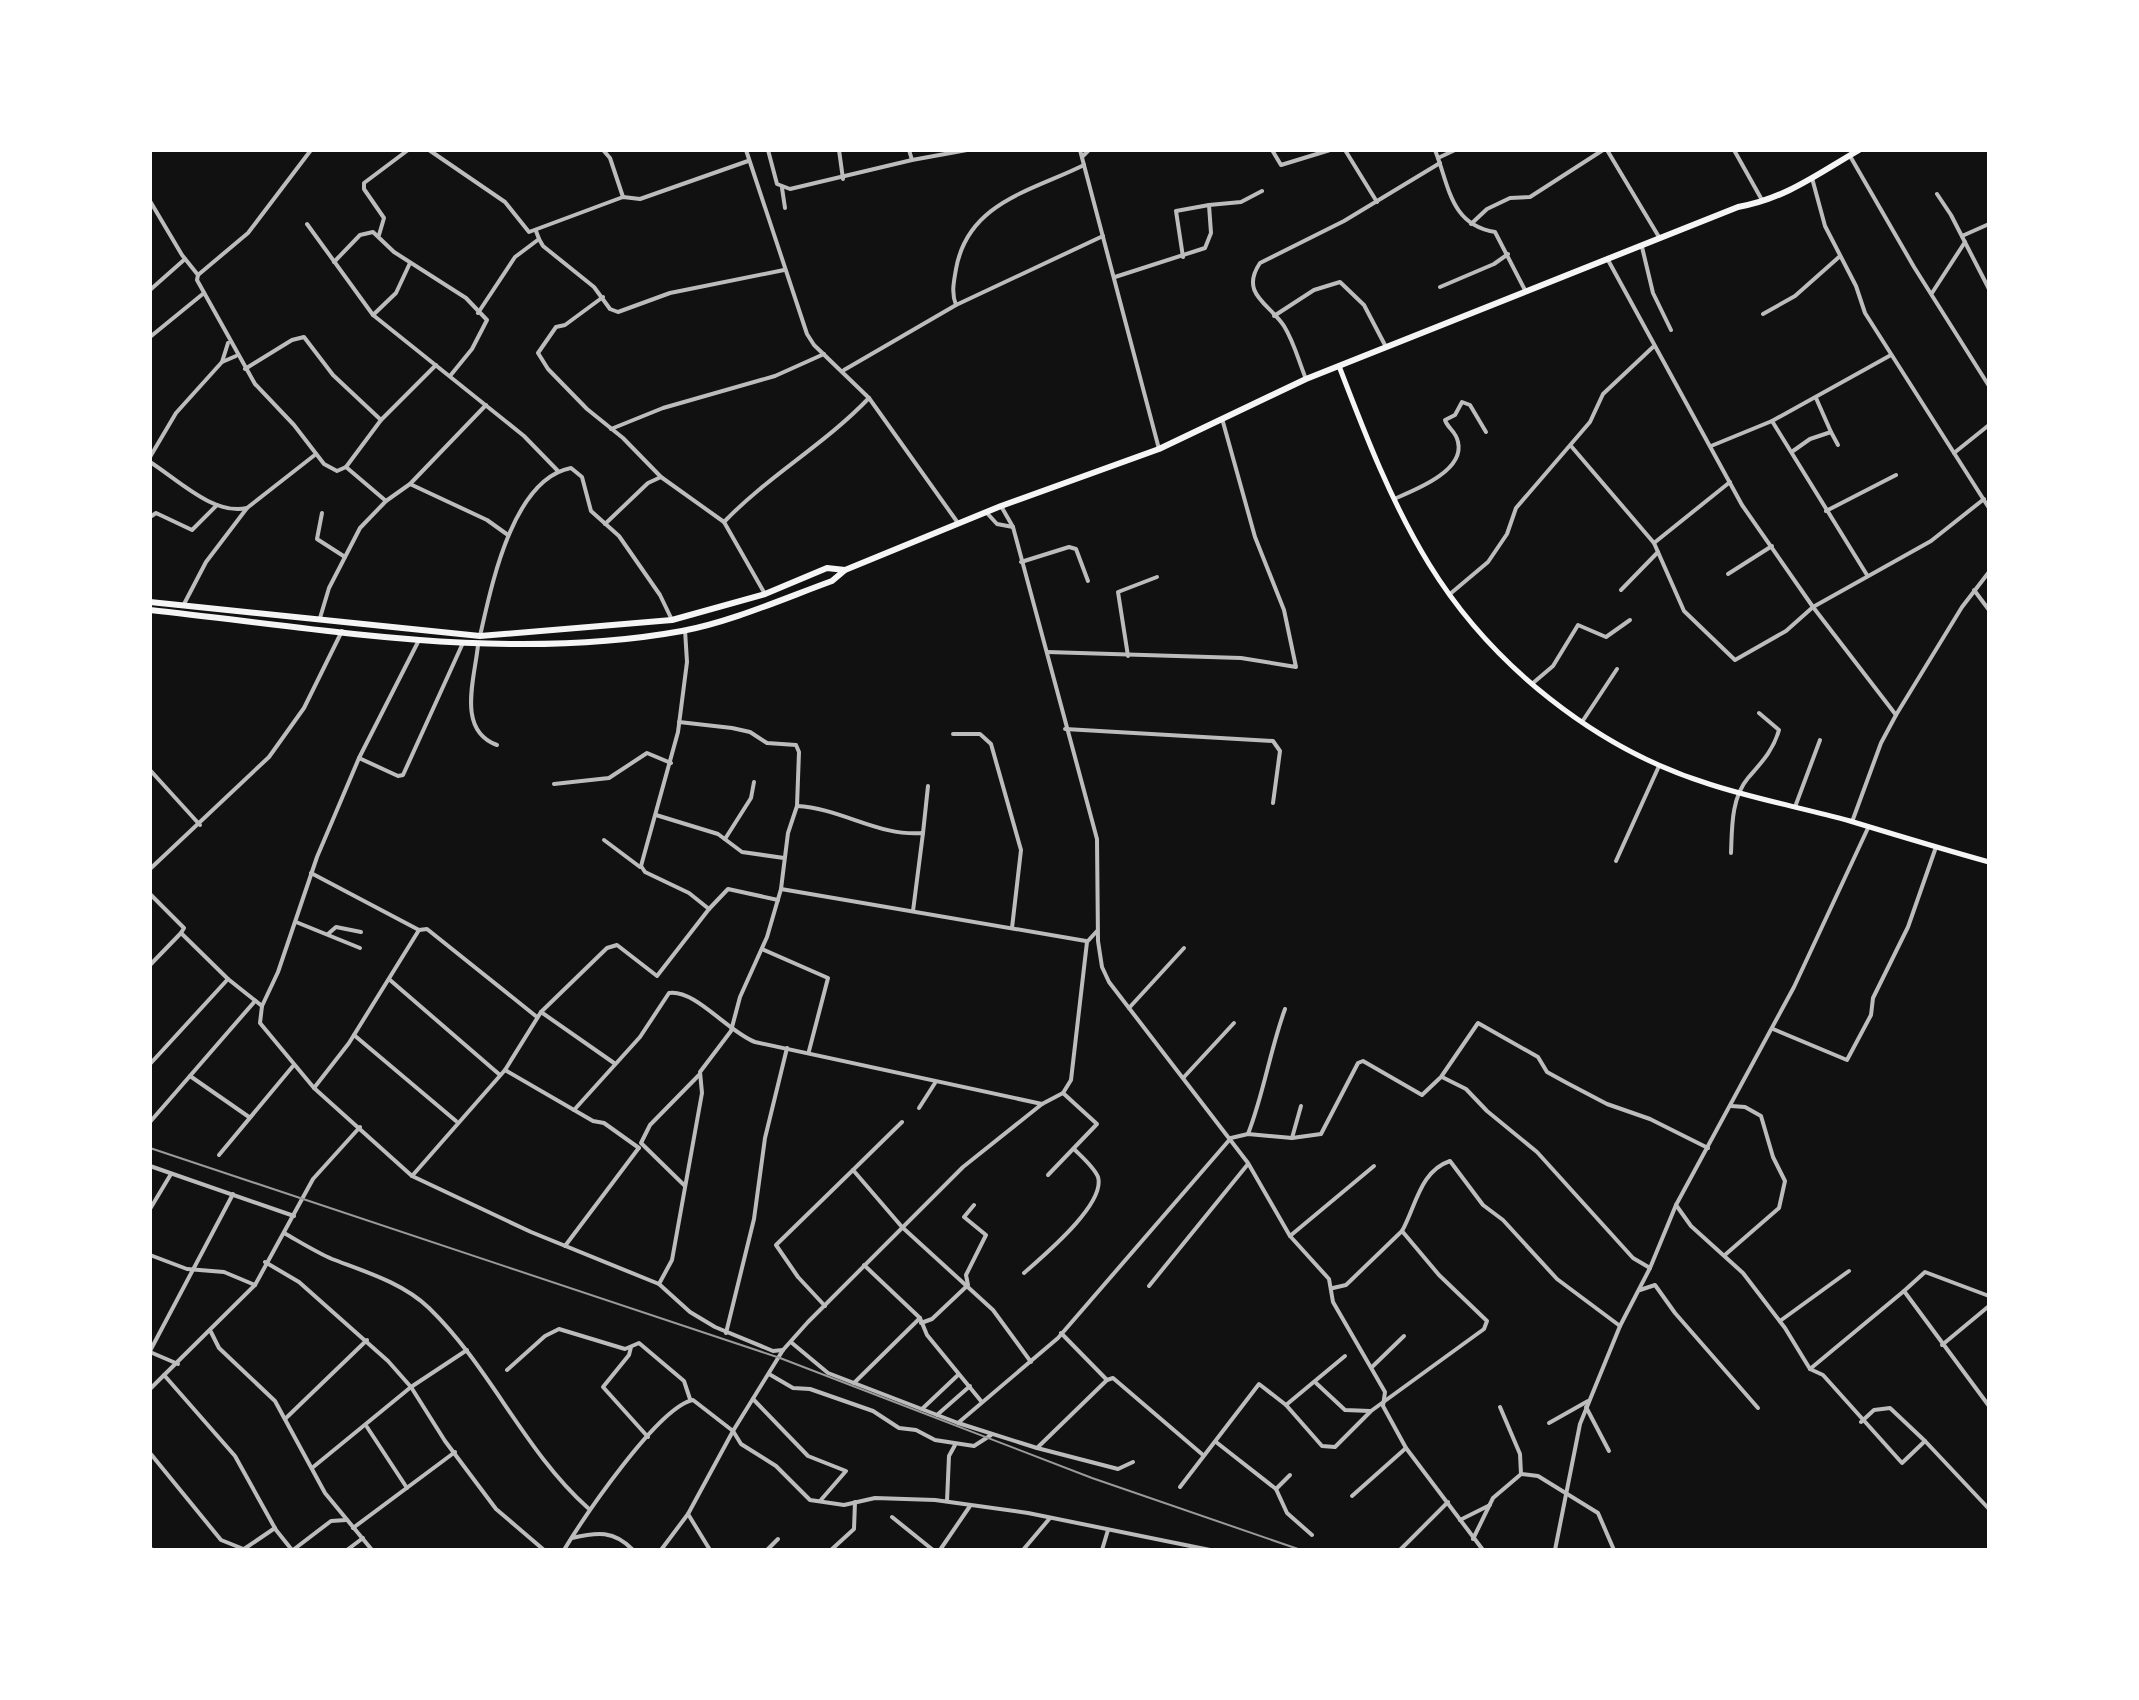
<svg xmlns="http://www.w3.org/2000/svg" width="2139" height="1700" font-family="Roboto,sans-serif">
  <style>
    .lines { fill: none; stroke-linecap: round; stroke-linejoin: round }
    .minor { stroke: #bcbcbc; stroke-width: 4 }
    .secondary { stroke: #f5f5f5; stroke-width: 5 }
    .trunk { stroke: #f5f5f5; stroke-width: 6 }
    .rail { stroke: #9a9a9a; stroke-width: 2 }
  </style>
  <rect width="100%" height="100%" fill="#111"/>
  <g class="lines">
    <g class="minor">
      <path d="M429,150L505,202L529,232L623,197L640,199L748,161"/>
      <path d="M603,150L610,158L623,197"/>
      <path d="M746,150L807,334L814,345L869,398L958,523"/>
      <path d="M768,150L777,184L790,189L912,160L909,150"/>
      <path d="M839,150L843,179"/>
      <path d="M1080,150L1159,449"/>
      <path d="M1272,150L1281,165L1330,150"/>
      <path d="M1345,150L1377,202"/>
      <path d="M1435,150C1449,185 1450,225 1495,232L1526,292"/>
      <path d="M1607,150L1659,237"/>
      <path d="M1734,150L1762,200"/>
      <path d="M1850,156L1914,267L1989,386"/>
      <path d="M1082,157L1089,150"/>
      <path d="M1438,158L1455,150"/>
      <path d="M912,160L967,150"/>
      <path d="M1084,165C1032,191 968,202 956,269C954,281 951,293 956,305L1103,236"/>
      <path d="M1812,178L1825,226L1856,286L1865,313L1989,508"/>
      <path d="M782,188L785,208"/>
      <path d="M1937,194L1951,215L1989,289"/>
      <path d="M150,201L182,255L198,275L197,280L255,384L294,425L324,464L337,471L346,467L386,501"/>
      <path d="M307,224L373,315L524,436L558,471"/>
      <path d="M1471,224L1487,209L1510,198L1530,197L1603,150"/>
      <path d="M379,235L384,218L364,189V183L408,150"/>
      <path d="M1962,236L1989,224"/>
      <path d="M539,239L543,246L594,287L610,309L618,312L670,293L784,270"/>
      <path d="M1642,247L1653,293L1671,330"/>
      <path d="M1183,257L1176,211L1209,205"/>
      <path d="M1608,260L1742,505L1813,607L1896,715"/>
      <path d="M334,262L360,235L373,232L394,252L466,298L487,320L472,349L450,376"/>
      <path d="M198,275L248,233L311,150"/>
      <path d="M1115,277L1205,248L1211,233L1209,205L1241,202L1262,191"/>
      <path d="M1440,287L1494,264L1508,254"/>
      <path d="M150,290L185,259"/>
      <path d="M1932,293L1965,242"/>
      <path d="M603,297L565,325L556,327L538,353L548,369L587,409L623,438L661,477L724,522L765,594"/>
      <path d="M478,313L515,257L539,239L536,231"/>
      <path d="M1763,314L1795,296L1839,257"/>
      <path d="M373,315L396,293L410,263"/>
      <path d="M1274,316L1314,290L1340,282L1364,305L1386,347"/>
      <path d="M150,337L204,293"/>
      <path d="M222,362L236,356"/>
      <path d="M245,369L292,340L304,337L333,375L381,420"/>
      <path d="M844,370L956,305"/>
      <path d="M1306,379C1299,362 1294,342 1284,326C1270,304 1239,294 1260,263L1344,221L1440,163"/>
      <path d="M1772,421L1867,575"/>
      <path d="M611,429L663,408L775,376L824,354"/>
      <path d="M1831,432L1838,445"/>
      <path d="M1571,446L1654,543L1684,611L1735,660L1786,631L1813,607L1931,541L1984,499"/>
      <path d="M1711,446L1772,421L1891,355"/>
      <path d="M1793,451L1810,439L1831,432L1816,398"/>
      <path d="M1954,453L1989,425"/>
      <path d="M150,457L176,413L222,362L228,343"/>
      <path d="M150,462C177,479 214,516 247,508L316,454"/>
      <path d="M346,467L381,420L436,365"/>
      <path d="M410,484L487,520L508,535"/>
      <path d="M1394,499C1415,490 1465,471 1458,442C1456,431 1448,429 1445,420L1455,415L1462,402L1470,405L1486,432"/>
      <path d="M1001,506L1013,527L1097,839L1098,941L1102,967L1109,982L1248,1163L1290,1236L1329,1279L1333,1302L1385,1392L1383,1406L1406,1448L1483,1550"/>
      <path d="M1826,511L1896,475"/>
      <path d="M986,512L997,524L1013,527"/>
      <path d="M322,513L317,539L345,557"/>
      <path d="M150,517L156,513L192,530L217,505"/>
      <path d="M724,522C768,476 824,445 869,398"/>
      <path d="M605,524L648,483L661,477"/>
      <path d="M1654,543L1730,482"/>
      <path d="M1021,562L1069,547L1076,549L1088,581"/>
      <path d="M1728,574L1772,546"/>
      <path d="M1621,590L1658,552"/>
      <path d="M1974,590L1989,610"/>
      <path d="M1450,594L1488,562L1507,534L1516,508L1590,422L1603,394L1653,347"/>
      <path d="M183,606L206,562L247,508"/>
      <path d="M320,618L329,588L360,528L386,501L410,484L486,405"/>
      <path d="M480,636C491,588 512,479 571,468L582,477L591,511L619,536L660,595L672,620"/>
      <path d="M419,640L359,758L317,857L278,972L262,1006L260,1023L314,1088L412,1176L531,1232L659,1284L690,1312L715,1327L773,1351L783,1350"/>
      <path d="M478,645C475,678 456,730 497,745"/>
      <path d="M1047,652L1241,658L1296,667L1284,610L1255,537L1223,422"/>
      <path d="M1128,656L1118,592L1157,577"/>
      <path d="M1533,683L1553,666L1578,625L1606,637L1630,620"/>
      <path d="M1582,722L1617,669"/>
      <path d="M1065,729L1273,741L1280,751L1273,803"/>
      <path d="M953,734H980L991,744L1021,850L1012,928"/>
      <path d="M359,758L398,776L403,775L462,645"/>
      <path d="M150,770L200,825"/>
      <path d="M554,784L609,778L647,753L671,763"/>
      <path d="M797,806C841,808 879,837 923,833L913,911"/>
      <path d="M1795,807L1820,740"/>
      <path d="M656,815L718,834L742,852L784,858"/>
      <path d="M1852,822L1881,743L1896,715L1962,607L1989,572"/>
      <path d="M923,833L928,786"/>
      <path d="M725,839L751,798L754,782"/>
      <path d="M604,840L640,867"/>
      <path d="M1731,853C1732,829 1731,798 1748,778C1761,763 1773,751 1779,730L1759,713"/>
      <path d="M1616,861L1659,766"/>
      <path d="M150,869L269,757L304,708L342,631"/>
      <path d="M311,873L419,930L427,929L537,1017"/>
      <path d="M781,889L1086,941"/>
      <path d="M150,894L184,928L181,933L228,979L262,1006"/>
      <path d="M709,909L728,889L778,900"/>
      <path d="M296,922L360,948"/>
      <path d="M328,934L336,927L361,932"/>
      <path d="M762,949L828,978L809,1051"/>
      <path d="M150,965L181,933"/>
      <path d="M390,980L500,1075"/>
      <path d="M1129,1008L1184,948"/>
      <path d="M541,1012L614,1063"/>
      <path d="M1773,1029L1847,1060L1871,1015L1873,998L1908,927L1936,847"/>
      <path d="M354,1035L456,1121"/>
      <path d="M150,1064L228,979"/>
      <path d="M505,1070L593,1121L604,1123L639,1148"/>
      <path d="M190,1076L249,1117"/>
      <path d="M1184,1077L1234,1023"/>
      <path d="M1442,1077L1466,1089L1487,1111L1537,1152L1633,1258L1650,1268"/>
      <path d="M314,1088L349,1043L419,930"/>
      <path d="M919,1108L935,1083"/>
      <path d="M574,1110L640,1037L669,993C695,989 728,1032 755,1042L1042,1104"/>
      <path d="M150,1122L255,1001"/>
      <path d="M902,1122L853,1170L902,1227L993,1310L1031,1362"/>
      <path d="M1248,1134C1264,1093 1270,1050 1285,1009"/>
      <path d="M1292,1138L1301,1106"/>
      <path d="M219,1155L293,1066"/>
      <path d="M150,1166L294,1216"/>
      <path d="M1048,1175L1097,1124L1063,1093"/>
      <path d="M412,1176L505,1070L541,1012L607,948L617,945L657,976L709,909L689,893L645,872L641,866L678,732L687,662L685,630"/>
      <path d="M684,1185L641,1143L650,1125L699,1075"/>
      <path d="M1676,1205L1691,1226L1743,1273L1785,1328L1810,1369L1823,1375L1902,1463L1925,1441L1890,1408L1874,1410L1861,1422"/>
      <path d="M150,1209L171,1174"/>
      <path d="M1402,1231C1416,1206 1420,1171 1450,1161L1483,1205L1503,1220L1557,1279L1620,1326"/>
      <path d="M284,1233C300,1242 316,1252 332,1259C366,1272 403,1283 429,1308C491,1368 524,1451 588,1508"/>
      <path d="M1290,1236L1374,1166"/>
      <path d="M565,1246L638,1149"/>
      <path d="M1726,1254L1779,1208L1785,1181L1773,1157L1761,1116L1745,1107L1731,1106"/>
      <path d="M150,1255L187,1269L224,1272L255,1285"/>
      <path d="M265,1262L299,1282L388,1361L411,1387L445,1441L496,1509L544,1550"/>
      <path d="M864,1265L920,1318L927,1335L981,1401"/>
      <path d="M1024,1273C1043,1256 1106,1204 1098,1177C1094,1167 1082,1157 1074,1149"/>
      <path d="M659,1284L672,1260L702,1093L700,1072L731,1031L740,997L767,937L781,889L788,833L797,806L799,752L796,745L767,743L750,732L732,728L679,722"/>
      <path d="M1149,1286L1248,1164"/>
      <path d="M1640,1290L1655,1285L1675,1313L1758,1408"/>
      <path d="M1904,1291L1925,1272L1989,1296"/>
      <path d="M825,1306L798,1277L776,1245L853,1170"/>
      <path d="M1780,1321L1849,1271"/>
      <path d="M921,1323L932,1319L968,1285L966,1275L986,1235L964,1217L974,1205"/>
      <path d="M211,1332L219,1348L275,1401L325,1493L372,1550"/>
      <path d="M726,1333L754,1219L765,1138L787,1048"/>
      <path d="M792,1343L828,1373L958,1423L1037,1448L1107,1380L1061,1333"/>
      <path d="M1942,1345L1989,1306"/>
      <path d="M631,1347L629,1355L603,1387L648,1437"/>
      <path d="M150,1351L233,1194"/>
      <path d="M150,1352L178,1364"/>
      <path d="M1372,1367L1404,1336"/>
      <path d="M1810,1369L1904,1291L1989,1406"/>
      <path d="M507,1370L545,1336L559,1329L625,1349L639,1343L684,1381L690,1399"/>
      <path d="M769,1374L793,1388L810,1389L873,1411L899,1428L916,1430L935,1440L974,1446L991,1435"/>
      <path d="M164,1375L235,1456L276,1530L292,1550"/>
      <path d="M1107,1380L1113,1378L1203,1455"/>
      <path d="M854,1383L920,1318"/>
      <path d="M1316,1383L1345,1410L1370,1411"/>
      <path d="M150,1389L255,1285L313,1179L360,1127"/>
      <path d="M753,1399L808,1456L846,1471L820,1501"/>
      <path d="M1286,1405L1345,1356"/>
      <path d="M1500,1407L1520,1454L1521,1474L1538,1476L1598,1513L1614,1550"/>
      <path d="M1586,1407L1609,1451"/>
      <path d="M922,1409L958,1375"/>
      <path d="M937,1415L970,1386"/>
      <path d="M285,1419L367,1340"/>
      <path d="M958,1423L1058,1338L1231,1138L1248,1134L1292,1138L1321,1134L1358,1063L1363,1061L1422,1095L1441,1077L1478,1023L1538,1057L1547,1072L1567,1083L1607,1104L1650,1119L1708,1148"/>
      <path d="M1549,1423L1588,1401"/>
      <path d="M367,1427L407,1488"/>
      <path d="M1925,1441L1989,1509"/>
      <path d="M1216,1442L1276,1489L1287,1513L1312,1535"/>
      <path d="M1037,1448L1118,1469L1133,1462"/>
      <path d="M150,1453L221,1540L246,1550"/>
      <path d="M312,1468L411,1387L467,1350"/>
      <path d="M1180,1487L1259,1384L1286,1405L1322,1446L1335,1447L1371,1411L1484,1329L1487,1321L1439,1275L1402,1231L1346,1285L1333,1288"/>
      <path d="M1276,1489L1290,1475"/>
      <path d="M1352,1496L1406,1448"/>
      <path d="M947,1501L949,1456L955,1445"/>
      <path d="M688,1514L710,1550"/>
      <path d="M892,1517L933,1550"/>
      <path d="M1460,1520L1490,1505"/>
      <path d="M353,1528L455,1452"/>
      <path d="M572,1538C597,1532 614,1530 633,1550"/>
      <path d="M1473,1539L1493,1498L1520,1475"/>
      <path d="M150,1548L152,1550"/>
      <path d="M244,1549L275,1528"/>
      <path d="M293,1550L331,1521L346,1520"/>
      <path d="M347,1550L363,1538"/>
      <path d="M564,1550C584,1517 658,1407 693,1400L733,1431L783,1350L808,1322L963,1167L1042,1104L1063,1093L1071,1080L1087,942L1097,931"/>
      <path d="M661,1550L688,1514L733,1431L741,1444L776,1466L810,1500L844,1505L875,1498L935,1500L1028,1513L1210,1550"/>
      <path d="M767,1550L778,1539"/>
      <path d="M831,1550L854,1529L855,1502"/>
      <path d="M940,1550L970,1506"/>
      <path d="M1023,1550L1050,1518"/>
      <path d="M1102,1550L1108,1530"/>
      <path d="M1400,1550L1448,1502"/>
      <path d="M1555,1550L1580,1424L1620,1326L1650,1268L1676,1205L1794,987L1868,828"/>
    </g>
    <path class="secondary" d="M1339,366C1365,434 1391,502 1429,564C1491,665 1596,749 1709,784C1755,799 1803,808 1850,821C1896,835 1942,849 1989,862"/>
    <g class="trunk">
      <path d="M150,602L480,636L672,620L765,594L827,568L845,570"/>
      <path d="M150,610C327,629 505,663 682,631C731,622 785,598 832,581L845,570L1001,506L1159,449L1306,379L1738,207C1785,199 1819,173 1859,150"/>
    </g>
    <path class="rail" d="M150,1148L780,1358L1092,1478L1301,1550"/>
  </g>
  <rect width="2139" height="1700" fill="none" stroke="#ffffff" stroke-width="304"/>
</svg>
